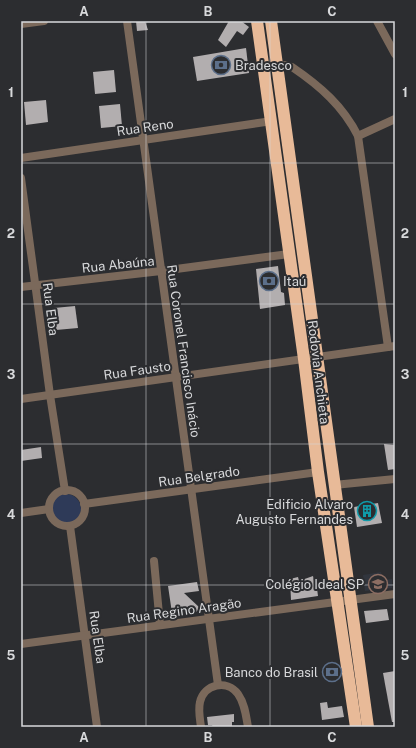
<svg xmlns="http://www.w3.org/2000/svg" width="416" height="748" font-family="'Public Sans',sans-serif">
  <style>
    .built { fill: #31353d }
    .green { fill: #2e3a58 }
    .building { fill: #b2aeaf }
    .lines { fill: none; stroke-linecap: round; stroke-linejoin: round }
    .street { stroke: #7b695b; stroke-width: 8 }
    .highway { stroke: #e8ba98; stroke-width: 12 }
    .grid { fill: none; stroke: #d8d9db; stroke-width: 1; stroke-opacity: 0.55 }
    .labels { text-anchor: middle; stroke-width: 4; stroke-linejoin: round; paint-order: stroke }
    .poi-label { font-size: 13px; fill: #d8d9db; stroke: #2c2d30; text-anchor: end }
    .street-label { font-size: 13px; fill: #d8d9db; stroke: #2c2d30 }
    .neatline { fill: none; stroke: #d8d9db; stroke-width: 1.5 }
    .grid-label { font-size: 13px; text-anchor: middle; font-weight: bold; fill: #d8d9db }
  </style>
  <rect width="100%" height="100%" fill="#2c2d30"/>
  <path class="built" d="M381,572L382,580L392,579V588L365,591L363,575Z"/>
  <circle class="green" cx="66" cy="509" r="15"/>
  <g class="building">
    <path d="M136,21H145L148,30L137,31Z"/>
    <path d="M229,21H241L249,27L243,35L237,31L226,47L218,40Z"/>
    <path d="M246,48L249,73L197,81L193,57Z"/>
    <path d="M114,70L116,92L95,94L93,72Z"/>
    <path d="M46,100L48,122L26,125L24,102Z"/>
    <path d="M120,104L122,126L101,128L99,106Z"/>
    <path d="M278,266L281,292L284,293L285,305L260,309L256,269Z"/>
    <path d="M75,306L78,328L56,330L54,308Z"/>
    <path d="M384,444L395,445V469L388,470Z"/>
    <path d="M41,447L42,458L21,461V450Z"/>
    <path d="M378,503L382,523L357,527L354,507Z"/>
    <path d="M313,576L314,581H316L318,596L291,600L290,579L298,577L299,581Z"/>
    <path d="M197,582L199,591L184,593L200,608L194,614L187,611L172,613L168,586Z"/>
    <path d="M387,609L389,620L366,623L364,611Z"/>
    <path d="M395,671V722H392L383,673Z"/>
    <path d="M327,702L328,708L342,706L344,717L322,720L320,703Z"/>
    <path d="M234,714V722H232V727H213L212,725H208L207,717Z"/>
  </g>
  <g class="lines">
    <g class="street">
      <path d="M127,21L218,685"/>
      <path d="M377,21L395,54"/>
      <path d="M21,24L44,21"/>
      <path d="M278,66L286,65L292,67C320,86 343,106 358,136L388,347"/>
      <path d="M358,136L395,119"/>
      <path d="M21,158L272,121"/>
      <path d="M21,178L50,395L65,491"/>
      <path d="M21,287L161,271L289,254"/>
      <path d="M21,399L395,346"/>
      <path d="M334,485L395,479"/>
      <circle cx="67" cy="508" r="18"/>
      <path d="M84,504L318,472"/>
      <path d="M21,513L49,509"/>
      <path d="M70,526L97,727"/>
      <path d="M154,561L160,625"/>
      <path d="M21,644L395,594"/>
      <path d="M201,727C200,719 198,710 200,702C204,684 227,679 238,694C245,704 246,716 248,727"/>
    </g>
    <g class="highway">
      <path d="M257,21L304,359L318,472L356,727"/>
      <path d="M271,21L368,727"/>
    </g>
  </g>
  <path class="grid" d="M146,21V727M270,21V727M21,163H395M21,304H395M21,444H395M21,585H395"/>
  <defs>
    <g id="bank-ring" transform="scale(1)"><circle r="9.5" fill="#2c2d30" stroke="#5c6f8a" stroke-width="1.5"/><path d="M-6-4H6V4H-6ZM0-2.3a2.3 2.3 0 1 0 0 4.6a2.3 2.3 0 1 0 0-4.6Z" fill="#5c6f8a"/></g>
    <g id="building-ring" transform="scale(1)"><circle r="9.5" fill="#2c2d30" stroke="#0f9aa8" stroke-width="1.5"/><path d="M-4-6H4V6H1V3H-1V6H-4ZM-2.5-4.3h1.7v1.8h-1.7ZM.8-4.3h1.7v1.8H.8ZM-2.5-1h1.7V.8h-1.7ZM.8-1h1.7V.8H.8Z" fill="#0f9aa8"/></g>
    <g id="school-ring" transform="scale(1)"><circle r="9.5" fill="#2c2d30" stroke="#8d6e63" stroke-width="1.5"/><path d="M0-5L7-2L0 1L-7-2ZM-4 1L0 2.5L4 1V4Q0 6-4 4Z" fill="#8d6e63"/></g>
  </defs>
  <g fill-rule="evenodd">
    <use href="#bank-ring" x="221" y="65"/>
    <use href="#bank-ring" x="269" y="281"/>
    <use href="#building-ring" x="367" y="511"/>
    <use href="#school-ring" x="378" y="584"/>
    <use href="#bank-ring" x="332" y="672"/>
  </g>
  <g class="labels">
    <g class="poi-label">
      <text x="235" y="70" text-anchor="start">Bradesco</text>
      <text x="283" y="286" text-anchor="start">Itaú</text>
      <text x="353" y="509">Edificio Alvaro<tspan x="353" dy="15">Augusto Fernandes</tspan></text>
      <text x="364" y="589">Colégio Ideal SP</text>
      <text x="318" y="677">Banco do Brasil</text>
    </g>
    <g class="street-label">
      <text transform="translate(145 127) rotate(-8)" y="5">Rua Reno</text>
      <text transform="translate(118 264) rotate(-6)" y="5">Rua Abaúna</text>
      <text transform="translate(51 309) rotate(83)" y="5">Rua Elba</text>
      <text transform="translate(184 351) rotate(82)" y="5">Rua Coronel Francisco Inácio</text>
      <text transform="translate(137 370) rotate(-8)" y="5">Rua Fausto</text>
      <text transform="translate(319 372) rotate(83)" y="5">Rodovia Anchieta</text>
      <text transform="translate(199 476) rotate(-8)" y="5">Rua Belgrado</text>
      <text transform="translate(184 610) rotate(-8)" y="5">Rua Regino Aragão</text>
      <text transform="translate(98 637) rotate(82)" y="5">Rua Elba</text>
    </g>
  </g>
  <rect width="416" height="748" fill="none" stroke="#2c2d30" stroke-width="44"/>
  <rect x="22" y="22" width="372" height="704" class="neatline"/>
  <g class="grid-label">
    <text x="84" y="16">A</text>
    <text x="208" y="16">B</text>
    <text x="332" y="16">C</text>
    <text x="11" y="97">1</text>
    <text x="405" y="97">1</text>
    <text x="11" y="238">2</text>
    <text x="405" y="238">2</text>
    <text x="11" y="379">3</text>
    <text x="405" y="379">3</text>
    <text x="11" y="519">4</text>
    <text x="405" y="519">4</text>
    <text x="11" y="660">5</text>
    <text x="405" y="660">5</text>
    <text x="84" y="742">A</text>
    <text x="208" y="742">B</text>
    <text x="332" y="742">C</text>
  </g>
</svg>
